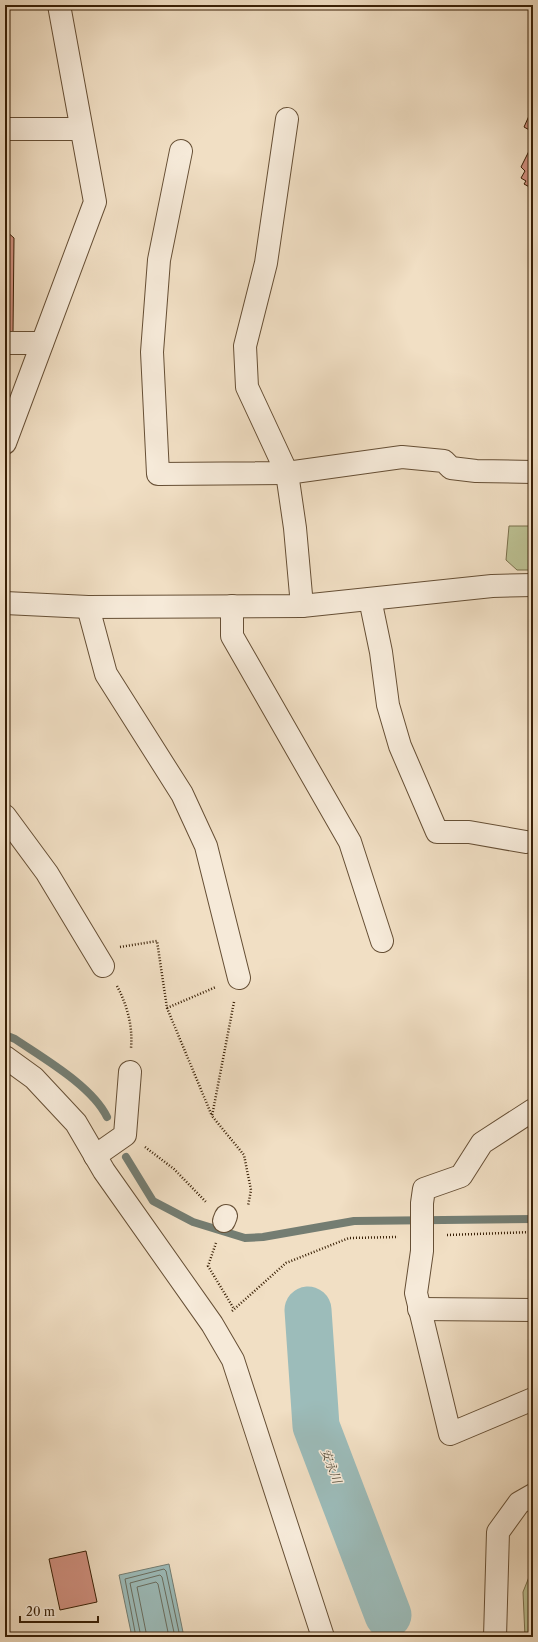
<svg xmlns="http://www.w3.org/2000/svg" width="538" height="1642" font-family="'Libre Caslon Text','Noto Serif JP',serif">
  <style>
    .green { fill: #bcc193; stroke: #7a704c }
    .water { fill: #9cbcba; stroke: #747d72 }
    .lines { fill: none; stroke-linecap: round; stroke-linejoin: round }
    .shore { stroke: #6a6e60; stroke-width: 1 }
    .stream { stroke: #747d72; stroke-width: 8 }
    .river { stroke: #9cbcba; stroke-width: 47 }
    .building { fill: #d19181; stroke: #381f05 }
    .minor-casing { stroke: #664f35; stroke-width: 24 }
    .path { stroke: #381f05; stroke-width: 2.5; stroke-dasharray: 1 2; stroke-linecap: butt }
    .minor { stroke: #f6ead9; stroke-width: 22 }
    .labels { text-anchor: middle; stroke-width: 3; stroke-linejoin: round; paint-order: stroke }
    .water-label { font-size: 12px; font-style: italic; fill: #564e3b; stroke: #f6ead9 }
  </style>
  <rect width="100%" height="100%" fill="#f1dfc4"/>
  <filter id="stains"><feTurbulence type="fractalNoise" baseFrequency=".005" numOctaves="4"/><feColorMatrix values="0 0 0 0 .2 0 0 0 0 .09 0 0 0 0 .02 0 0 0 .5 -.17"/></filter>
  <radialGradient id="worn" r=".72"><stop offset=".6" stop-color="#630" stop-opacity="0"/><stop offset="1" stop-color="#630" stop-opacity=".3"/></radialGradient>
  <g class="green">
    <path d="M509,526H533V570H517L506,560Z"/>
    <path d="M533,1567V1637H525L523,1592Z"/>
  </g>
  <path class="water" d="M169,1564L184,1637H132L119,1575Z"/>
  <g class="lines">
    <g class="shore">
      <path d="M136,1637L125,1579L164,1569L166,1571L180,1637"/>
      <path d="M141,1637L130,1583L160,1575L162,1577L175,1637"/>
      <path d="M147,1637L137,1587L156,1582L158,1584L169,1637"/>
    </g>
    <g class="stream">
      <path d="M5,1035L15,1039C43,1058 92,1086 107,1117"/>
      <path d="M126,1157L153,1201L193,1222L245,1238L263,1237L354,1221L533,1219"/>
    </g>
    <path class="river" d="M308,1310L316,1426L388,1615"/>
  </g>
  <g class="building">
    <path d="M533,107V132L524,127Z"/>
    <path d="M533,143V189L524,184L526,181L521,178L525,171L521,167Z"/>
    <path d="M5,230L14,238L13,332H5Z"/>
    <path d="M86,1551L97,1602L60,1610L49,1559Z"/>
  </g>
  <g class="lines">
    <g class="minor-casing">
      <g id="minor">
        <path d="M5,129H81"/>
        <path d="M181,151L159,260L152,352L158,474L287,473L247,387L245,346L266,263L287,119"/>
        <path d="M5,343H42"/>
        <path d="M5,443L95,202L59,5"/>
        <path d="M370,599L381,652L388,705L400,746L437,832H469L526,842"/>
        <path d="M5,603L88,607L302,606L492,586L533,585"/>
        <path d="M232,606V636L350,842L382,941"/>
        <path d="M302,606L295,528L287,473L402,457L444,461L451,468L476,471L533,472"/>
        <path d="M88,607L106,674L182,794L206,846L239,978"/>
        <path d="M5,816L47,873L103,966"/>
        <path d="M5,1057L34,1078L76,1123L104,1171L212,1324L233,1360L323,1637"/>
        <path d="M533,1110L482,1143L461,1176L424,1189L422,1203V1251L416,1293L450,1434L533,1399"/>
        <path d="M95,1156L125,1135L130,1072"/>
        <path d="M224,1221L226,1216"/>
        <path d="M419,1309L533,1310"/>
        <path d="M495,1637L498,1532L519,1503L533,1495"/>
      </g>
    </g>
    <g class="path">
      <path d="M120,947L157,941L167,1008L212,1116"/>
      <path d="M117,986C127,1005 133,1026 131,1048"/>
      <path d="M234,1002L212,1116L244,1155L251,1190L248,1206"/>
      <path d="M167,1008L216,987"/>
      <path d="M145,1147L174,1169L206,1202"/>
      <path d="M447,1235L533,1232"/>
      <path d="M216,1243L208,1266L234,1309"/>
      <path d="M232,1311L286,1263L349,1238L398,1237"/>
    </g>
    <use href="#minor" class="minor"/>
  </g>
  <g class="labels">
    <g class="water-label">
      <text transform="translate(331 1466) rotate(69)" y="4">安永川</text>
    </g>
  </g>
  <rect width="538" height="1642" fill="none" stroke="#f1dfc4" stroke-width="20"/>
  <rect x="6" y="6" width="526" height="1630" fill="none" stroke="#381f05" stroke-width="2"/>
  <rect x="10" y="10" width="518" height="1622" fill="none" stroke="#381f05"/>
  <path d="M20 1616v6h78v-6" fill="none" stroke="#381f05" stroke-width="2"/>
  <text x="26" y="1616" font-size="12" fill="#381f05" stroke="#f6ead9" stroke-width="3" paint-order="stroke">20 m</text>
  <rect width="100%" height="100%" filter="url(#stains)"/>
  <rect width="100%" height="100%" fill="url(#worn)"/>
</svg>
